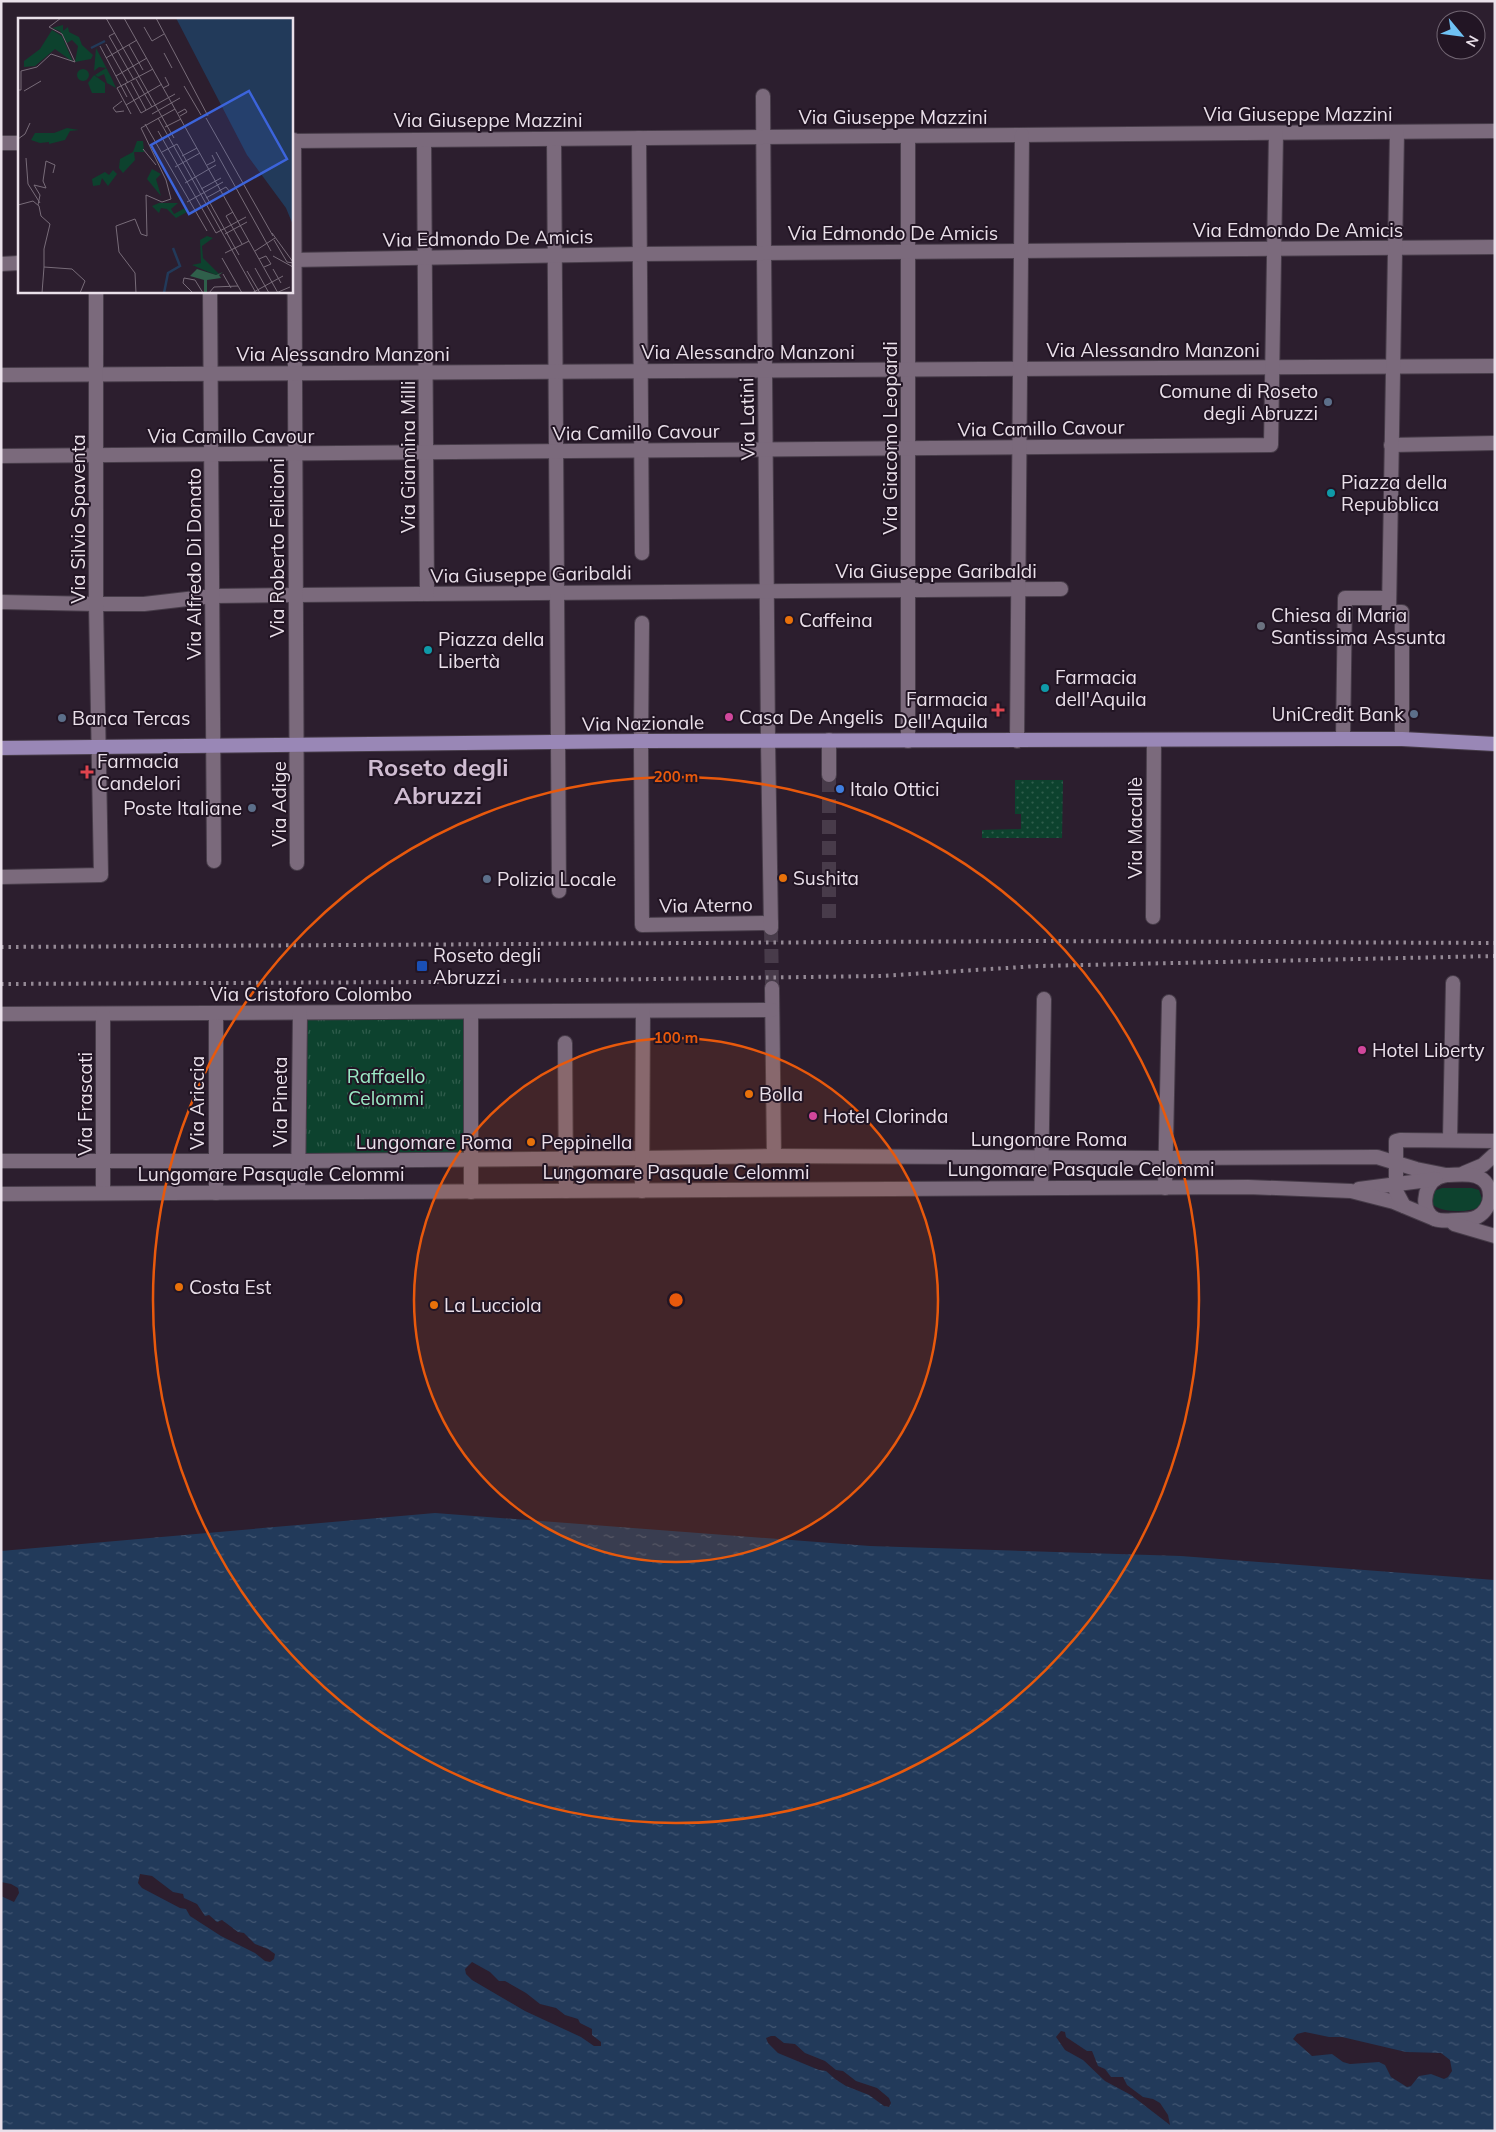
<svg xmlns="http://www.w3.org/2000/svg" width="1496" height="2132" font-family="Mulish,sans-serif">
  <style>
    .grass { fill: #0d422e }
    .park { fill: url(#park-tufts) }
    .garden { fill: url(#garden-dots) }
    .water { fill: url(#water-ripples) }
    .pier { fill: #2c1e2e }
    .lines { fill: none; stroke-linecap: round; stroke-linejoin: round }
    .pedestrian-tunnel { stroke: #483b4a; stroke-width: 14; stroke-dasharray: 14 7; stroke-linecap: butt }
    .minor-tunnel { stroke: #483b4a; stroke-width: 14; stroke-dasharray: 14 7; stroke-linecap: butt }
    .pedestrian-casing { stroke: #473c49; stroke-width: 16 }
    .minor-casing { stroke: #473c49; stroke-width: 16 }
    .primary-casing { stroke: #473c49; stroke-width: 16 }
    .pedestrian { stroke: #7b6a7c; stroke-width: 14 }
    .minor { stroke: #7b6a7c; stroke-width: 14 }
    .primary { stroke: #9987b6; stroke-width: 14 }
    .rail { stroke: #948995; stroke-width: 4; stroke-dasharray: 2.5 5; stroke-linecap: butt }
    .ring { fill: none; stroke: #e8590c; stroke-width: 2.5 }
    .service-dot { fill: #5c6f8a; stroke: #221524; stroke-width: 2 }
    .culture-dot { fill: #0f9aa8; stroke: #221524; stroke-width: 2 }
    .food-dot { fill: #e8710a; stroke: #221524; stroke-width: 2 }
    .worship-dot { fill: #6b7280; stroke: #221524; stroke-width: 2 }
    .health-dot { fill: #e0444e; stroke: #221524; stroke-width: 2 }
    .hotel-dot { fill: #d1479c; stroke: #221524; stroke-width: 2 }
    .shop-dot { fill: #3f7fe0; stroke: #221524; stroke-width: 2 }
    .transit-dot { fill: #1a4fb4; stroke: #221524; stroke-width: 2 }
    .labels { text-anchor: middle; stroke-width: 4; stroke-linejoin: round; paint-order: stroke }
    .street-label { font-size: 19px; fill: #eae0ea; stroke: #221524 }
    .poi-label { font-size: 19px; fill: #eae0ea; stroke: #221524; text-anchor: start }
    .park-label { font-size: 19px; fill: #9cebc6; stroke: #221524 }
    .district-label { font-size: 24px; font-weight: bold; fill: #cfbcd1; stroke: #221524 }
    .inset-river { fill: none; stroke: #223a5a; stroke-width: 2.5 }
    .inset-road { fill: none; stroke: #786c79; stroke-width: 1 }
    .view { fill: #3c64db; fill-opacity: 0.15; stroke: #3c64db; stroke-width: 2.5 }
    .inset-edge { fill: none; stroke: #eae0ea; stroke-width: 2.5 }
    .centre { fill: #e8590c; stroke: #221524; stroke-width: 2.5 }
    .ring-label { font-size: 15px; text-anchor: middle; font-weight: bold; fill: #e8590c; stroke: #221524; stroke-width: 4; stroke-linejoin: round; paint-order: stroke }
  </style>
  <defs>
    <pattern id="park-tufts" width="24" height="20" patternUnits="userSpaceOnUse" patternTransform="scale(1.25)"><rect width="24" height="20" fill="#0d422e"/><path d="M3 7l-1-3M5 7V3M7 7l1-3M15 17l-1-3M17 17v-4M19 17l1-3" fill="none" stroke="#305d4c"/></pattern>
    <pattern id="garden-dots" width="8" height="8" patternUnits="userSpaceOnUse" patternTransform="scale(1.25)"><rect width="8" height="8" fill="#0d422e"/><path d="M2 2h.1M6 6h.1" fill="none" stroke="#305d4c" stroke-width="1.8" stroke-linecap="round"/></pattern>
    <pattern id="water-ripples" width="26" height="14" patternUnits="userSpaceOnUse" patternTransform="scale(1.25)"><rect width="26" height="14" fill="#223a5a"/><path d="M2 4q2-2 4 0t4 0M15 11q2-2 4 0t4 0" fill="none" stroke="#425672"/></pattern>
  </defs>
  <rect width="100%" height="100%" fill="#2c1e2e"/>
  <path class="grass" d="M1451,1188H1472L1479,1190L1482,1199L1479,1207C1469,1213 1441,1213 1432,1204L1434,1191L1442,1188Z"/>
  <path class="park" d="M466,1017V1155L305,1156L306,1018Z"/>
  <path class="garden" d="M1015,780H1063L1062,838H982V830L1021,829V814H1015Z"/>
  <path class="water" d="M435,1513L870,1546L1181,1556L1495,1580V2131H1V1551Z"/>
  <g class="pier">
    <path d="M140,1874L152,1876L173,1892L183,1894L184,1898L197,1904L205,1916L209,1915L217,1922L222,1920L238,1932L244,1933L255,1944L268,1949L275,1954L274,1959L270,1962L265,1961L255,1953L221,1936L190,1916L186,1909L180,1908L142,1888L138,1883Z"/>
    <path d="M1,1882L11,1884L18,1888L19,1893L14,1902L1,1896Z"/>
    <path d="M472,1962L490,1972L499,1981H505L526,1993L540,2004L556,2008L565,2015L578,2019L580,2023L592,2029V2035L601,2042V2046H594L581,2037L525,2011L472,1980L466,1974L465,1969Z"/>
    <path d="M1061,2031L1065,2032L1066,2037L1087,2051H1092L1098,2066L1105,2069L1111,2077H1123L1127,2085L1143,2097L1153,2099L1160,2103L1168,2115L1170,2125L1131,2095L1105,2081L1083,2060L1065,2050L1056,2037Z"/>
    <path d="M1305,2032L1329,2037H1342L1406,2052L1441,2053L1450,2060L1452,2071L1448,2077L1444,2079L1431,2074L1419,2076L1411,2086L1407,2087L1391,2077L1385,2065L1379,2062L1350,2064L1343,2062L1332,2054L1312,2056L1293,2039L1297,2034Z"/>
    <path d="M771,2036H775L784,2043L795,2044L805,2053L825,2061L836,2070L843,2071L856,2081L877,2088L889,2098L891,2103L889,2107L884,2106L869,2095L846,2086L835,2079L826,2071L819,2070L778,2053L768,2043L766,2038Z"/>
  </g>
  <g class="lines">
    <path class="pedestrian-tunnel" d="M829,778V919"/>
    <path class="minor-tunnel" d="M771,928L772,988"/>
    <g class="pedestrian-casing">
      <g id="pedestrian">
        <path d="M764,253L768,741"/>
        <path d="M96,604H144L213,596L296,595L1061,589"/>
        <path d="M1389,612H1402V739"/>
        <path d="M641,741L642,623"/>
        <path d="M829,775V740"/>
        <path d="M565,1043L566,1191"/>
        <path d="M299,1161L643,1158"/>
      </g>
    </g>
    <g class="minor-casing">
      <g id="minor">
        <path d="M763,96L764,253"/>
        <path d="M908,136V741"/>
        <path d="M639,138L642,553"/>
        <path d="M554,139L559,891"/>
        <path d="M294,140L297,863"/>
        <path d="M424,140L427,594"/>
        <path d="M291,141L1495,131"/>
        <path d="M1,143H19"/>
        <path d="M291,260L640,254L1495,247"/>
        <path d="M1,264L19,263"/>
        <path d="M210,291L214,861"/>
        <path d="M1,375L1495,366"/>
        <path d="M1391,445L1495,443"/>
        <path d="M1,456L1271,445L1276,133"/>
        <path d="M1,602L96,604"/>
        <path d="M1389,612L1397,132"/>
        <path d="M1343,739L1345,598H1389"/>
        <path d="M641,741L642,925L771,923"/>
        <path d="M768,741L771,928"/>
        <path d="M1017,741L1022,135"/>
        <path d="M1,877L101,875L96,604V291"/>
        <path d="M1153,917L1154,741"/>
        <path d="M772,988L774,1156"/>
        <path d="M471,1012V1192"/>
        <path d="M216,1013V1193"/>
        <path d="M1,1014L772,1010"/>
        <path d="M103,1014V1193"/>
        <path d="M1450,1140L1453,983"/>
        <path d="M643,1158L774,1156L1166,1158L1377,1157L1416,1169L1446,1175"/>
        <path d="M1,1161H299"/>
        <path d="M1464,1173L1483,1165L1495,1154"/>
        <path d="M1446,1175C1455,1175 1467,1173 1476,1176C1496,1183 1493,1209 1477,1217C1471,1220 1464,1220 1458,1220C1451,1220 1442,1222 1435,1219C1420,1211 1424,1188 1435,1179C1438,1177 1443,1176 1446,1175Z"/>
        <path d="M1041,1188L1044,999"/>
        <path d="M1165,1188L1169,1002"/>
        <path d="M1359,1189L1436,1179"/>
        <path d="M642,1191L643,1011"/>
        <path d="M298,1192L300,1013"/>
        <path d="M1,1194L1248,1187L1351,1191L1394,1202L1435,1219"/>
        <path d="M1404,1206L1396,1191V1141L1400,1140L1495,1141"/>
        <path d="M1454,1224L1495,1236"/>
      </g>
    </g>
    <g class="primary-casing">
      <path id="primary" d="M1,748L641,741L1343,739H1402L1495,744"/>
    </g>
    <use href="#pedestrian" class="pedestrian"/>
    <use href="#minor" class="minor"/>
    <use href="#primary" class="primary"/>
    <g class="rail">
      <path d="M1,947L1036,941L1495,943"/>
      <path d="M1,984L433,982L881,976L1038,966L1495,956"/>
    </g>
  </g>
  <circle cx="676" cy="1300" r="262" fill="#e8590c" fill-opacity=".12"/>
  <g class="ring">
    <circle cx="676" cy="1300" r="262"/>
    <circle cx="676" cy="1300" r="523"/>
  </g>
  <g class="service-dot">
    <circle cx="1328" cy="402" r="5"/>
    <circle cx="1414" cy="714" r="5"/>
    <circle cx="62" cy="718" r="5"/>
    <circle cx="252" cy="808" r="5"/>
    <circle cx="487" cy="879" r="5"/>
  </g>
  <g class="culture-dot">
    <circle cx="1331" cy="493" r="5"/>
    <circle cx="428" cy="650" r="5"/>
    <circle cx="1045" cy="688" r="5"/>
  </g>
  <g class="food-dot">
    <circle cx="789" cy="620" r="5"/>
    <circle cx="783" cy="878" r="5"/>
    <circle cx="749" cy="1094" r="5"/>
    <circle cx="531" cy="1142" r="5"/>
    <circle cx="179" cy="1287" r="5"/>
    <circle cx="434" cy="1305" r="5"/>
  </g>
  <circle class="worship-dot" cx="1261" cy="626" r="5"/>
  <g class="health-dot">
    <path d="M995.5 702.5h5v5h5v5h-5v5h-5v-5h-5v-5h5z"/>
    <path d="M84.5 764.5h5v5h5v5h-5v5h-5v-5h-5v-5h5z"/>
  </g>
  <g class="hotel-dot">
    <circle cx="729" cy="717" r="5"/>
    <circle cx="1362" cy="1050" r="5"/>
    <circle cx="813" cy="1116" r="5"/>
  </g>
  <circle class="shop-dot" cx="840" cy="789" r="5"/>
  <rect class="transit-dot" x="416" y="960" width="12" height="12" rx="2.5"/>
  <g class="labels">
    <g class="street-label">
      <text x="1298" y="121">Via Giuseppe Mazzini</text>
      <text x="893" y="124">Via Giuseppe Mazzini</text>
      <text x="488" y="127">Via Giuseppe Mazzini</text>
      <text x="1298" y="237">Via Edmondo De Amicis</text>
      <text x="893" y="240">Via Edmondo De Amicis</text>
      <text transform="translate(488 238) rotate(-1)" y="7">Via Edmondo De Amicis</text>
      <text x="1153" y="357">Via Alessandro Manzoni</text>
      <text x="748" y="359">Via Alessandro Manzoni</text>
      <text x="343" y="361">Via Alessandro Manzoni</text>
      <text transform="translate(747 419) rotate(-91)" y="7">Via Latini</text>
      <text transform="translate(1041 428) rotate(-1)" y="7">Via Camillo Cavour</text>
      <text transform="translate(636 432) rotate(-1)" y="7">Via Camillo Cavour</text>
      <text x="231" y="443">Via Camillo Cavour</text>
      <text transform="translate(890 438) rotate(-90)" y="7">Via Giacomo Leopardi</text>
      <text transform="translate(408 457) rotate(-90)" y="7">Via Giannina Milli</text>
      <text transform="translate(78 519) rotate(-90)" y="7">Via Silvio Spaventa</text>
      <text transform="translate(277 548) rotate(-90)" y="7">Via Roberto Felicioni</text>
      <text transform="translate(194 564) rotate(-90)" y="7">Via Alfredo Di Donato</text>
      <text x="936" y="578">Via Giuseppe Garibaldi</text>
      <text transform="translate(531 574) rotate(-1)" y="7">Via Giuseppe Garibaldi</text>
      <text transform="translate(643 723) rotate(-1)" y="7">Via Nazionale</text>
      <text transform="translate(279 804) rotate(-90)" y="7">Via Adige</text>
      <text transform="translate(1135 828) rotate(-90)" y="7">Via Macallè</text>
      <text transform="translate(706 905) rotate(-1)" y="7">Via Aterno</text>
      <text x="311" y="1001">Via Cristoforo Colombo</text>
      <text transform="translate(280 1102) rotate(-90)" y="7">Via Pineta</text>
      <text transform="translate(197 1103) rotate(-90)" y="7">Via Ariccia</text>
      <text transform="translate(85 1104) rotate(-90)" y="7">Via Frascati</text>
      <text x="1049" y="1146">Lungomare Roma</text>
      <text x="434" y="1149">Lungomare Roma</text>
      <text x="1081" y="1176">Lungomare Pasquale Celommi</text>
      <text x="676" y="1179">Lungomare Pasquale Celommi</text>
      <text x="271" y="1181">Lungomare Pasquale Celommi</text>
    </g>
    <g class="poi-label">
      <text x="1318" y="398" text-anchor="end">Comune di Roseto<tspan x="1318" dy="22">degli Abruzzi</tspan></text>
      <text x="1341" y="489">Piazza della<tspan x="1341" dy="22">Repubblica</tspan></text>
      <text x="1271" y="622">Chiesa di Maria<tspan x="1271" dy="22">Santissima Assunta</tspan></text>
      <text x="799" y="627">Caffeina</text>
      <text x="438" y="646">Piazza della<tspan x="438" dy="22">Libertà</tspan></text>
      <text x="1055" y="684">Farmacia<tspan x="1055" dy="22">dell'Aquila</tspan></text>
      <text x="988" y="706" text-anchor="end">Farmacia<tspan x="988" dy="22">Dell'Aquila</tspan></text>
      <text x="1404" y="721" text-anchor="end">UniCredit Bank</text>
      <text x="739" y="724">Casa De Angelis</text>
      <text x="72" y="725">Banca Tercas</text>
      <text x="97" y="768">Farmacia<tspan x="97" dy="22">Candelori</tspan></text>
      <text x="850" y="796">Italo Ottici</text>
      <text x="242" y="815" text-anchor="end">Poste Italiane</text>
      <text x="793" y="885">Sushita</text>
      <text x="497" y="886">Polizia Locale</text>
      <text x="433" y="962">Roseto degli<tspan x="433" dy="22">Abruzzi</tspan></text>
      <text x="1372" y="1057">Hotel Liberty</text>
      <text x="759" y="1101">Bolla</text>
      <text x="823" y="1123">Hotel Clorinda</text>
      <text x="541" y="1149">Peppinella</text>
      <text x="189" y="1294">Costa Est</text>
      <text x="444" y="1312">La Lucciola</text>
    </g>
    <g class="park-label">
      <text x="386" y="1083">Raffaello<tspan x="386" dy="22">Celommi</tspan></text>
    </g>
    <g class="district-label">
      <text x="438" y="776">Roseto degli<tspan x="438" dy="28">Abruzzi</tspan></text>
    </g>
  </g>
  <g transform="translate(18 18)">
    <rect width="275" height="275" fill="#2c1e2e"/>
    <path d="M45,7V13L50,9L51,14L61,19L64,27L75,37L73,41L57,44L60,28L54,22L49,25L42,13L34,10ZM34,12L44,18L55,44L37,31L17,48L6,49V43L22,31ZM78,30L93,59L98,70L89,65L86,56L80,59L77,57L88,50L81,49L76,53ZM59 57a6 6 0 1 1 12 0a6 6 0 1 1-12 0ZM76,57L87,65V75H74L70,65ZM49,110L61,112L52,113L47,122L31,126V124L22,125L13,122L17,115H36ZM125,123L126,134H116L117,142L105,155L101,150L102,141L115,134L119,123ZM134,151L143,156L138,161L143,178L129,161ZM95,152L99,156L90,168L84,160L82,167L75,168L74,161L87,154L91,157ZM141,185H160L153,191L156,196L167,190L169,194L158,200L149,191L143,190L141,195L134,188ZM189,218L195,220L184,228L185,240L201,256L198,257L174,247L183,245L182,222Z" fill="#0d422e"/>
    <path d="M179,251L198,257L205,254L201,257L203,260L189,262V275H186V262L172,258Z" fill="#2f604b"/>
    <path d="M158,0H275V207L268,190L229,137Z" fill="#223a5a"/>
    <path class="inset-river" d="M73,30L87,23M146,275L150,255L162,248L155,230"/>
    <path class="inset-road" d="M88,0L156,120M106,0L260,275M138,0L190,98M126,9L134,23L146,16M97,15L91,18L116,62M88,26L110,65M111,27L125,52M82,28L109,79M146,35L154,50M88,40L119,22M98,58L129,40M118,61L134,89M113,64L128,92M107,66L123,95L157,76M166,68L183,97M145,70L151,67L147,59M0,72H3V53L19,49L33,36L57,44L44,16L31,9L43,0M6,73L23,63M104,83L95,90L98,94L106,93M108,87L144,66M160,95L167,91L169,94L162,98M113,96L99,70L135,51M134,96L162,80M140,100L238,275M188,100L255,218M127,106L189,213M147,109L163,101M140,113L198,215L228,199M0,121L7,116L12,105M125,131L138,147M144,134L159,126L221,237M198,134L253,233M164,138L179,130M8,140L10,166L22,185M189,147L197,143L194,137M157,149L182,135M167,165L198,147M183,171L203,160M188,180L208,169L212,174M169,184L205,164M0,187L15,183L21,188L23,198L32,206L26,231V249L54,251L67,263L62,275M20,187L22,177L16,167L28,170L25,163L28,143L37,147L35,155M215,194L208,198L224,226M254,215L275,244M207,216L229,204M256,222L269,244L275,245M237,233L257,220M207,235L231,223M255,238L275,249M204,240L224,275M241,241L248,238L253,246L246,249M237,250L251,275M255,251L263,265M229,253L242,275M205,256L213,270M24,275L26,249M118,275L117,255L101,234L98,208L117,201L123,216L129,218L128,177L144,184L153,181L148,162L123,110L157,91M175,275L165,265L166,260L177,262L185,275M191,275L196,269L220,268M234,275L265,258M258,275L272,269"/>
    <path class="view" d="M231,73L269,141L171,196L133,127Z"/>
    <rect width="275" height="275" class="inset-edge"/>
  </g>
  <circle cx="676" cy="1300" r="8" class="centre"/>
  <g class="ring-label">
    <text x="676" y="782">200 m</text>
    <text x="676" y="1043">100 m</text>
  </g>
  <rect width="1496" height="2132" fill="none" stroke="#eae0ea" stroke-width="5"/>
  <g transform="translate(1461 35) rotate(119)"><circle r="24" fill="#221524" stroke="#726673"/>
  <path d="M0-4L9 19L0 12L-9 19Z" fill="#6fc2f4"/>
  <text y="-8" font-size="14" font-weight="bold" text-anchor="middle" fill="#eae0ea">N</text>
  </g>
</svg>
